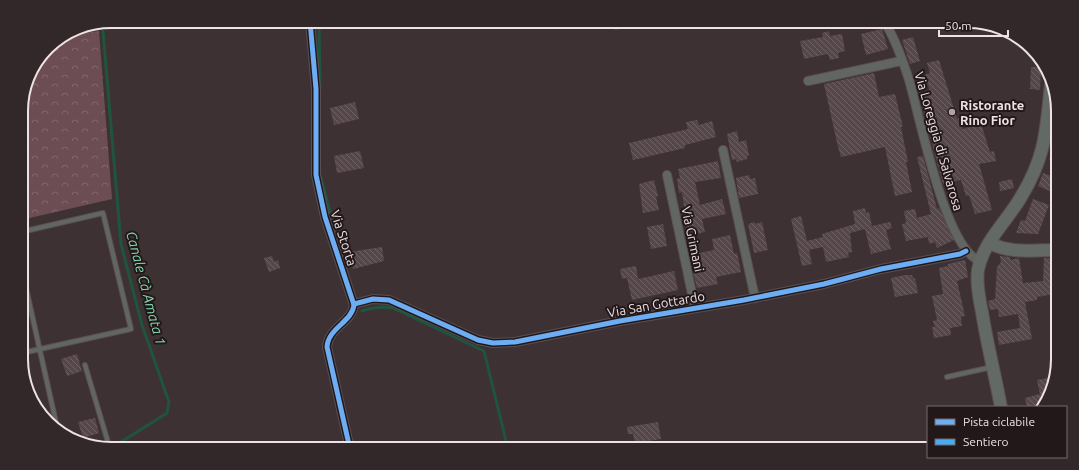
<svg xmlns="http://www.w3.org/2000/svg" width="1079" height="470" font-family="Ubuntu,sans-serif">
  <style>
    .park { fill: url(#park-crowns) }
    .lines { fill: none; stroke-linecap: round; stroke-linejoin: round }
    .stream { stroke: #1f543e; stroke-width: 3 }
    .building { fill: url(#building-back-hatch) }
    .lane-casing { stroke: #5a4e51; stroke-width: 6 }
    .street-casing { stroke: #5a4e51; stroke-width: 10 }
    .secondary-casing { stroke: #5a4e51; stroke-width: 14 }
    .lane { stroke: #626663; stroke-width: 4 }
    .street { stroke: #626663; stroke-width: 8 }
    .secondary { stroke: #636965; stroke-width: 12 }
    .quiet { stroke: #46acf6; stroke-width: 4; stroke-dasharray: 8 4; stroke-linecap: butt }
    .cycleway-casing { stroke: #22181a; stroke-width: 8 }
    .cycleway { stroke: #6dadf4; stroke-width: 5 }
    .poi-dot { fill: #b2a3a6; stroke: #22181a; stroke-width: 1.5 }
    .labels { text-anchor: middle; stroke-width: 4; stroke-linejoin: round; paint-order: stroke }
    .poi-label { font-size: 13px; font-weight: bold; fill: #f0e1e3; stroke: #22181a; text-anchor: start }
    .street-label { font-size: 13px; fill: #f0e1e3; stroke: #22181a }
    .water-label { font-size: 14px; font-style: italic; fill: #81d8af; stroke: #22181a }
    .rim { fill: none; stroke: #f0e1e3; stroke-width: 2 }
  </style>
  <defs>
    <pattern id="park-crowns" width="20" height="18" patternUnits="userSpaceOnUse"><rect width="20" height="18" fill="#6c4d53"/><path d="M2 6a3 3 0 1 1 6 0M12 15a3 3 0 1 1 6 0" fill="none" stroke="#81666c"/></pattern>
    <pattern id="building-back-hatch" width="6" height="6" patternUnits="userSpaceOnUse"><rect width="6" height="6" fill="#56474b"/><path d="M-1 5l2 2M0 0l6 6M5-1l2 2" fill="none" stroke="#6f6165"/></pattern>
  </defs>
  <rect width="100%" height="100%" fill="#3e3134"/>
  <path class="park" d="M99,31L112,199L21,220V105L30,71L51,43L65,35Z"/>
  <g class="lines">
    <g class="stream">
      <path d="M319,21L320,87"/>
      <path d="M103,31L121,244L142,325L169,402L167,413L113,447"/>
      <path d="M320,175L339,244"/>
      <path d="M362,311C373,307 381,306 393,308L484,351L508,449"/>
    </g>
  </g>
  <g class="building">
    <path d="M613,21H629L630,27L615,30Z"/>
    <path d="M882,29L888,49L866,55L861,34Z"/>
    <path d="M829,31L830,36L842,34L845,51L838,53L839,58L830,60L828,54L804,59L800,41L823,37L822,33Z"/>
    <path d="M913,37L920,61L910,64L902,40Z"/>
    <path d="M939,60L957,119L959,118L962,129L981,124L990,152L994,151L996,161L979,164L992,210L975,214L969,195L966,196L961,180L943,184L919,94L930,92L925,75L930,73L927,63Z"/>
    <path d="M1031,67H1041L1040,90L1030,89Z"/>
    <path d="M874,73L879,97L895,94L903,127H901L908,162H906L912,192L895,196L885,147L841,157L838,147L824,84Z"/>
    <path d="M355,102L359,119L334,125L330,108Z"/>
    <path d="M697,120L699,125L712,121L716,137L685,145V148L633,160L629,143L688,129L686,122Z"/>
    <path d="M737,131L739,142L746,140L749,156H747V159L737,162L736,159L732,160L727,134Z"/>
    <path d="M1056,137H1057V163L1049,160Z"/>
    <path d="M360,151L364,168L337,173L334,156Z"/>
    <path d="M923,156L937,209L939,208L954,240L937,248L935,242L929,244L928,237L906,241L902,224L906,223L904,211L915,209L917,218L931,214L917,157Z"/>
    <path d="M718,161L721,178L695,182L700,205L722,199L726,214L702,219L705,232L688,236L682,192L679,193L677,179L680,178L678,169Z"/>
    <path d="M1043,173L1057,178V194L1038,186Z"/>
    <path d="M749,175L750,179L755,178L758,194L739,198L736,178Z"/>
    <path d="M1012,179L1014,188L1000,191L999,182Z"/>
    <path d="M654,180L658,196L656,197L659,210L643,213L639,184Z"/>
    <path d="M1033,199L1049,205L1038,234L1016,233L1021,220L1025,221Z"/>
    <path d="M865,208L866,213L869,212L872,226L890,222L892,228L886,230L891,249L871,254L865,229L850,233L852,252L848,253L849,257L826,262L823,247L809,250L812,264L802,266L791,219L801,216L807,241L823,237L822,234L855,224L853,211Z"/>
    <path d="M755,222V224L762,222L768,250L754,253L748,224Z"/>
    <path d="M663,224L667,246L651,249L647,227Z"/>
    <path d="M730,235L734,254L737,253L741,272L716,277L718,284L697,288L693,272L699,271L695,254L714,250L712,239Z"/>
    <path d="M382,247L384,261L353,269L349,252Z"/>
    <path d="M272,256L274,262L278,260L280,268L269,272L264,258Z"/>
    <path d="M1000,256L1010,257V260L1019,258L1023,283L1043,281L1044,258H1058V273H1050L1054,294L1037,297V300L1025,302L1032,339L999,345L997,332L1020,328L1018,314L999,317L998,309L990,310L988,301L995,299L997,267L1001,262Z"/>
    <path d="M965,260L968,277L957,281L965,316L961,317L962,326L950,328L951,335L934,338L932,327H935L933,321L937,320L932,296L943,294L939,268L948,266V264Z"/>
    <path d="M636,266L638,279L674,271L678,290L632,300L627,278L622,279L620,269Z"/>
    <path d="M905,275H912L913,278H915L918,293L895,297L891,278Z"/>
    <path d="M77,354L82,371L67,376L61,359Z"/>
    <path d="M1053,377L1051,393L1041,407H1027L1025,398L1040,394L1037,380Z"/>
    <path d="M95,418L99,433L83,438L78,422Z"/>
    <path d="M658,422L661,439L635,443L633,434H628L627,427Z"/>
    <path d="M928,441V449H905V445Z"/>
  </g>
  <g class="lines">
    <g class="lane-casing">
      <g id="lane">
        <path d="M21,232L103,213L131,329L22,353"/>
        <path d="M22,270L57,427"/>
        <path d="M85,365L110,449"/>
        <path d="M947,377L992,367"/>
      </g>
    </g>
    <g class="street-casing">
      <g id="street">
        <path d="M310,21L316,89V175L325,217L354,305C352,322 328,328 327,347L350,449"/>
        <path d="M884,21C895,38 903,61 909,80C920,117 945,249 980,261"/>
        <path d="M808,81L901,61"/>
        <path d="M1047,125L1057,124"/>
        <path d="M723,150L755,298"/>
        <path d="M667,175L695,308"/>
        <path d="M354,304L373,299L389,300L478,340L493,343L515,342L620,321L744,300L824,284L881,269L960,254L966,251"/>
      </g>
    </g>
    <g class="secondary-casing">
      <g id="secondary">
        <path d="M990,243C1010,254 1036,250 1058,250"/>
        <path d="M1001,407C995,375 987,344 982,312C979,298 976,283 978,270C983,242 1008,220 1021,197C1046,156 1046,130 1051,84"/>
      </g>
    </g>
    <use href="#lane" class="lane"/>
    <use href="#street" class="street"/>
    <use href="#secondary" class="secondary"/>
    <path class="quiet" d="M484,449L501,446"/>
    <g class="cycleway-casing">
      <g id="cycleway">
        <path d="M310,21L316,89V175L325,217L354,305C352,322 328,328 327,347L350,449"/>
        <path d="M354,304L373,299L389,300L478,340L493,343L515,342L620,321L744,300L824,284L881,269L960,254L966,251"/>
      </g>
    </g>
    <use href="#cycleway" class="cycleway"/>
  </g>
  <circle class="poi-dot" cx="952" cy="112" r="4"/>
  <g class="labels">
    <g class="poi-label">
      <text x="960" y="110">Ristorante<tspan x="960" dy="15">Rino Fior</tspan></text>
    </g>
    <g class="street-label">
      <text transform="translate(939 141) rotate(74)" y="5">Via Loreggia di Salvarosa</text>
      <text transform="translate(344 238) rotate(72)" y="5">Via Storta</text>
      <text transform="translate(693 239) rotate(78)" y="5">Via Grimani</text>
      <text transform="translate(656 304) rotate(-10)" y="5">Via San Gottardo</text>
    </g>
    <g class="water-label">
      <text transform="translate(146 288) rotate(75)" y="5">Canale Cà Amata 1</text>
    </g>
  </g>
  <path d="M0 0H1079V470H0ZM111 28H968A83 83 0 0 1 1051 111V359A83 83 0 0 1 968 442H111A83 83 0 0 1 28 359V111A83 83 0 0 1 111 28Z" fill="#32282a" fill-rule="evenodd"/>
  <path class="rim" d="M111 28H968A83 83 0 0 1 1051 111V359A83 83 0 0 1 968 442H111A83 83 0 0 1 28 359V111A83 83 0 0 1 111 28Z"/>
  <rect x="927" y="406" width="140" height="52" fill="#22181a" stroke="#74686a"/>
  <rect x="935" y="419" width="20" height="6" fill="#6dadf4" stroke="#74686a"/>
  <text x="963" y="426" font-size="12" fill="#f0e1e3">Pista ciclabile</text>
  <rect x="935" y="439" width="20" height="6" fill="#46acf6" stroke="#74686a"/>
  <text x="963" y="446" font-size="12" fill="#f0e1e3">Sentiero</text>
  <path d="M939 30v6h69v-6" fill="none" stroke="#f0e1e3" stroke-width="2"/>
  <text x="945" y="30" font-size="12" fill="#f0e1e3" stroke="#22181a" stroke-width="3" paint-order="stroke">50 m</text>
</svg>
